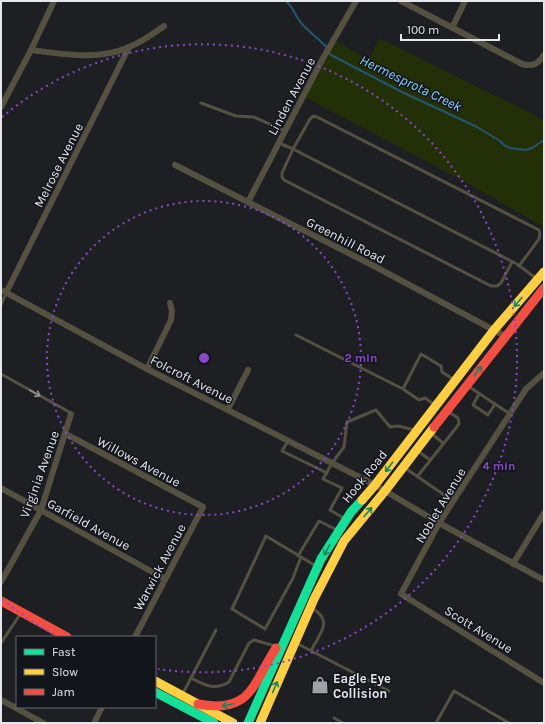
<svg xmlns="http://www.w3.org/2000/svg" width="545" height="724" font-family="Karla,sans-serif">
  <style>
    .green { fill: #232f07 }
    .lines { fill: none; stroke-linecap: round; stroke-linejoin: round }
    .stream { stroke: #235771; stroke-width: 2 }
    .lane { stroke: #555141; stroke-width: 3 }
    .street { stroke: #555141; stroke-width: 6 }
    .fast { stroke: #16e098; stroke-width: 9 }
    .slow { stroke: #ffcf43; stroke-width: 9 }
    .jam { stroke: #f24e42; stroke-width: 9 }
    .oneway { stroke: #148560 }
    .oneway2 { stroke: #96948e }
    .ring { fill: none; stroke: #8b48c6; stroke-width: 2; stroke-dasharray: 2 4 }
    .labels { text-anchor: middle; stroke-width: 3; stroke-linejoin: round; paint-order: stroke }
    .street-label { font-size: 13px; fill: #e5e7ec; stroke: #12151c }
    .poi-label { font-size: 13px; font-weight: bold; fill: #e5e7ec; stroke: #12151c; text-anchor: start }
    .water-label { font-size: 14px; font-style: italic; fill: #89d3fb; stroke: #12151c }
    .centre { fill: #8b48c6; stroke: #12151c; stroke-width: 2 }
    .ring-label { font-size: 12px; text-anchor: middle; font-weight: bold; fill: #8b48c6; stroke: #12151c; stroke-width: 3; stroke-linejoin: round; paint-order: stroke }
  </style>
  <rect width="100%" height="100%" fill="#1e1f23"/>
  <path class="green" d="M379,38L544,120V227L460,179L303,96L333,40L369,60Z"/>
  <g class="lines">
    <g class="stream">
      <path d="M286,1C294,8 296,18 303,25C311,34 320,39 327,48"/>
      <path d="M329,52L331,55L402,92L477,127L500,141L504,145L510,148L526,150L532,148L544,140"/>
    </g>
    <g class="lane">
      <path d="M201,103L236,116L254,117L285,131"/>
      <path d="M279,143L293,149L517,264L537,279"/>
      <path d="M512,262L501,283L497,286H491L284,180L282,177V173L293,149L310,119L313,116L317,117L539,230L540,234L539,239L519,266"/>
      <path d="M1,305L6,293"/>
      <path d="M296,335L403,389"/>
      <path d="M1,374L71,413"/>
      <path d="M468,386L510,414"/>
      <path d="M479,394L473,405L488,415L495,404"/>
      <path d="M435,405L425,398L419,400L403,389L421,354L441,366L442,372L453,379"/>
      <path d="M431,433L443,443"/>
      <path d="M288,441L282,451L327,473"/>
      <path d="M418,451L430,460"/>
      <path d="M405,468L453,501"/>
      <path d="M417,477L459,424L458,418L449,412"/>
      <path d="M345,519L330,510L342,488L323,479L332,463L344,447L347,422L376,410L390,427L398,426L415,430"/>
      <path d="M298,556L319,521L337,530"/>
      <path d="M301,557L293,578L265,629L232,609L266,536L316,566"/>
      <path d="M1,643L21,613"/>
      <path d="M296,643L389,691"/>
      <path d="M311,651C320,632 334,622 312,608"/>
      <path d="M191,678L216,630"/>
      <path d="M182,695L191,678C205,685 214,691 229,682L249,643L254,640L275,646"/>
      <path d="M334,718L343,723"/>
      <path d="M436,723L454,691L509,723"/>
    </g>
    <g class="street">
      <path d="M401,1L522,64C533,67 538,64 544,55"/>
      <path d="M452,28L465,1"/>
      <path d="M31,50C63,54 99,61 129,47C142,42 153,34 164,26"/>
      <path d="M1,107L31,50L54,1"/>
      <path d="M175,165L372,265L505,336"/>
      <path d="M248,202L322,60L356,1"/>
      <path d="M1,290L147,369L375,485L439,523L544,580"/>
      <path d="M6,293L129,47"/>
      <path d="M147,369L171,320L172,311L170,303"/>
      <path d="M544,373L526,389L439,523L401,594L544,683"/>
      <path d="M228,409L248,370"/>
      <path d="M66,434L203,507L135,637"/>
      <path d="M1,488L165,579"/>
      <path d="M513,564L544,513"/>
      <path d="M1,582L41,510L71,414"/>
      <path d="M1,700L43,723"/>
      <path d="M94,723L102,707"/>
    </g>
    <g class="fast">
      <path d="M155,692L214,723"/>
      <path d="M248,723L321,559L351,512L362,500"/>
    </g>
    <g class="slow">
      <path d="M362,500L375,485L494,330L544,272"/>
      <path d="M155,681L233,723"/>
      <path d="M260,723L314,599L344,541L385,491L434,427"/>
    </g>
    <g class="jam">
      <path d="M434,427L544,288"/>
      <path d="M1,601L67,637"/>
      <path d="M198,704C251,714 252,685 276,648"/>
    </g>
  </g>
  <defs><path id="oneway-shaft" d="M-6 0H5M1.5-3L5.5 0L1.5 3" fill="none" stroke-width="1.6" stroke-linecap="round" stroke-linejoin="round"/></defs>
  <g class="oneway">
    <use href="#oneway-shaft" transform="translate(518 302) rotate(131)"/>
    <use href="#oneway-shaft" transform="translate(478 371) rotate(-52)"/>
    <use href="#oneway-shaft" transform="translate(389 467) rotate(127)"/>
    <use href="#oneway-shaft" transform="translate(368 512) rotate(-49)"/>
    <use href="#oneway-shaft" transform="translate(327 550) rotate(118)"/>
    <use href="#oneway-shaft" transform="translate(275 687) rotate(-67)"/>
    <use href="#oneway-shaft" transform="translate(228 705) rotate(168)"/>
  </g>
  <use class="oneway2" href="#oneway-shaft" transform="translate(35 393) rotate(29)"/>
  <g class="ring">
    <circle cx="204" cy="358" r="157"/>
    <path d="M59 637A314 314 0 0 1 2 599M2 117A314 314 0 1 1 158 669"/>
  </g>
  <defs>
    <g id="shop-bare" transform="scale(1.38)"><path d="M-5-2.5h2.3a2.7 3.5 0 0 1 5.4 0H5L5.5 6h-11ZM-1.5-2.5h3a1.5 2.3 0 0 0-3 0Z" fill="#9fa1a6" stroke="#12151c" stroke-width="2.5" paint-order="stroke"/></g>
  </defs>
  <g fill-rule="evenodd">
    <use href="#shop-bare" x="320" y="685"/>
  </g>
  <g class="labels">
    <g class="street-label">
      <text transform="translate(291 96) rotate(-62)" y="5">Linden Avenue</text>
      <text transform="translate(58 165) rotate(-63)" y="5">Melrose Avenue</text>
      <text transform="translate(346 240) rotate(27)" y="5">Greenhill Road</text>
      <text transform="translate(192 379) rotate(27)" y="5">Folcroft Avenue</text>
      <text transform="translate(139 461) rotate(28)" y="5">Willows Avenue</text>
      <text transform="translate(39 474) rotate(-70)" y="5">Virginia Avenue</text>
      <text transform="translate(364 476) rotate(-51)" y="5">Hook Road</text>
      <text transform="translate(440 505) rotate(-59)" y="5">Noblet Avenue</text>
      <text transform="translate(89 524) rotate(29)" y="5">Garfield Avenue</text>
      <text transform="translate(159 567) rotate(-62)" y="5">Warwick Avenue</text>
      <text transform="translate(479 629) rotate(32)" y="5">Scott Avenue</text>
    </g>
    <g class="poi-label">
      <text x="333" y="683">Eagle Eye<tspan x="333" dy="15">Collision</tspan></text>
    </g>
    <g class="water-label">
      <text transform="translate(411 83) rotate(26)" y="5">Hermesprota Creek</text>
    </g>
  </g>
  <circle cx="204" cy="358" r="6" class="centre"/>
  <g class="ring-label">
    <text x="361" y="362">2 min</text>
    <text x="499" y="470">4 min</text>
  </g>
  <rect width="545" height="724" fill="none" stroke="#e5e7ec" stroke-width="4"/>
  <rect x="16" y="636" width="140" height="72" fill="#12151c" stroke="#66696f"/>
  <rect x="24" y="649" width="20" height="6" fill="#16e098" stroke="#66696f"/>
  <text x="52" y="656" font-size="12" fill="#e5e7ec">Fast</text>
  <rect x="24" y="669" width="20" height="6" fill="#ffcf43" stroke="#66696f"/>
  <text x="52" y="676" font-size="12" fill="#e5e7ec">Slow</text>
  <rect x="24" y="689" width="20" height="6" fill="#f24e42" stroke="#66696f"/>
  <text x="52" y="696" font-size="12" fill="#e5e7ec">Jam</text>
  <path d="M401 34v6h98v-6" fill="none" stroke="#e5e7ec" stroke-width="2"/>
  <text x="407" y="34" font-size="12" fill="#e5e7ec" stroke="#12151c" stroke-width="3" paint-order="stroke">100 m</text>
</svg>
